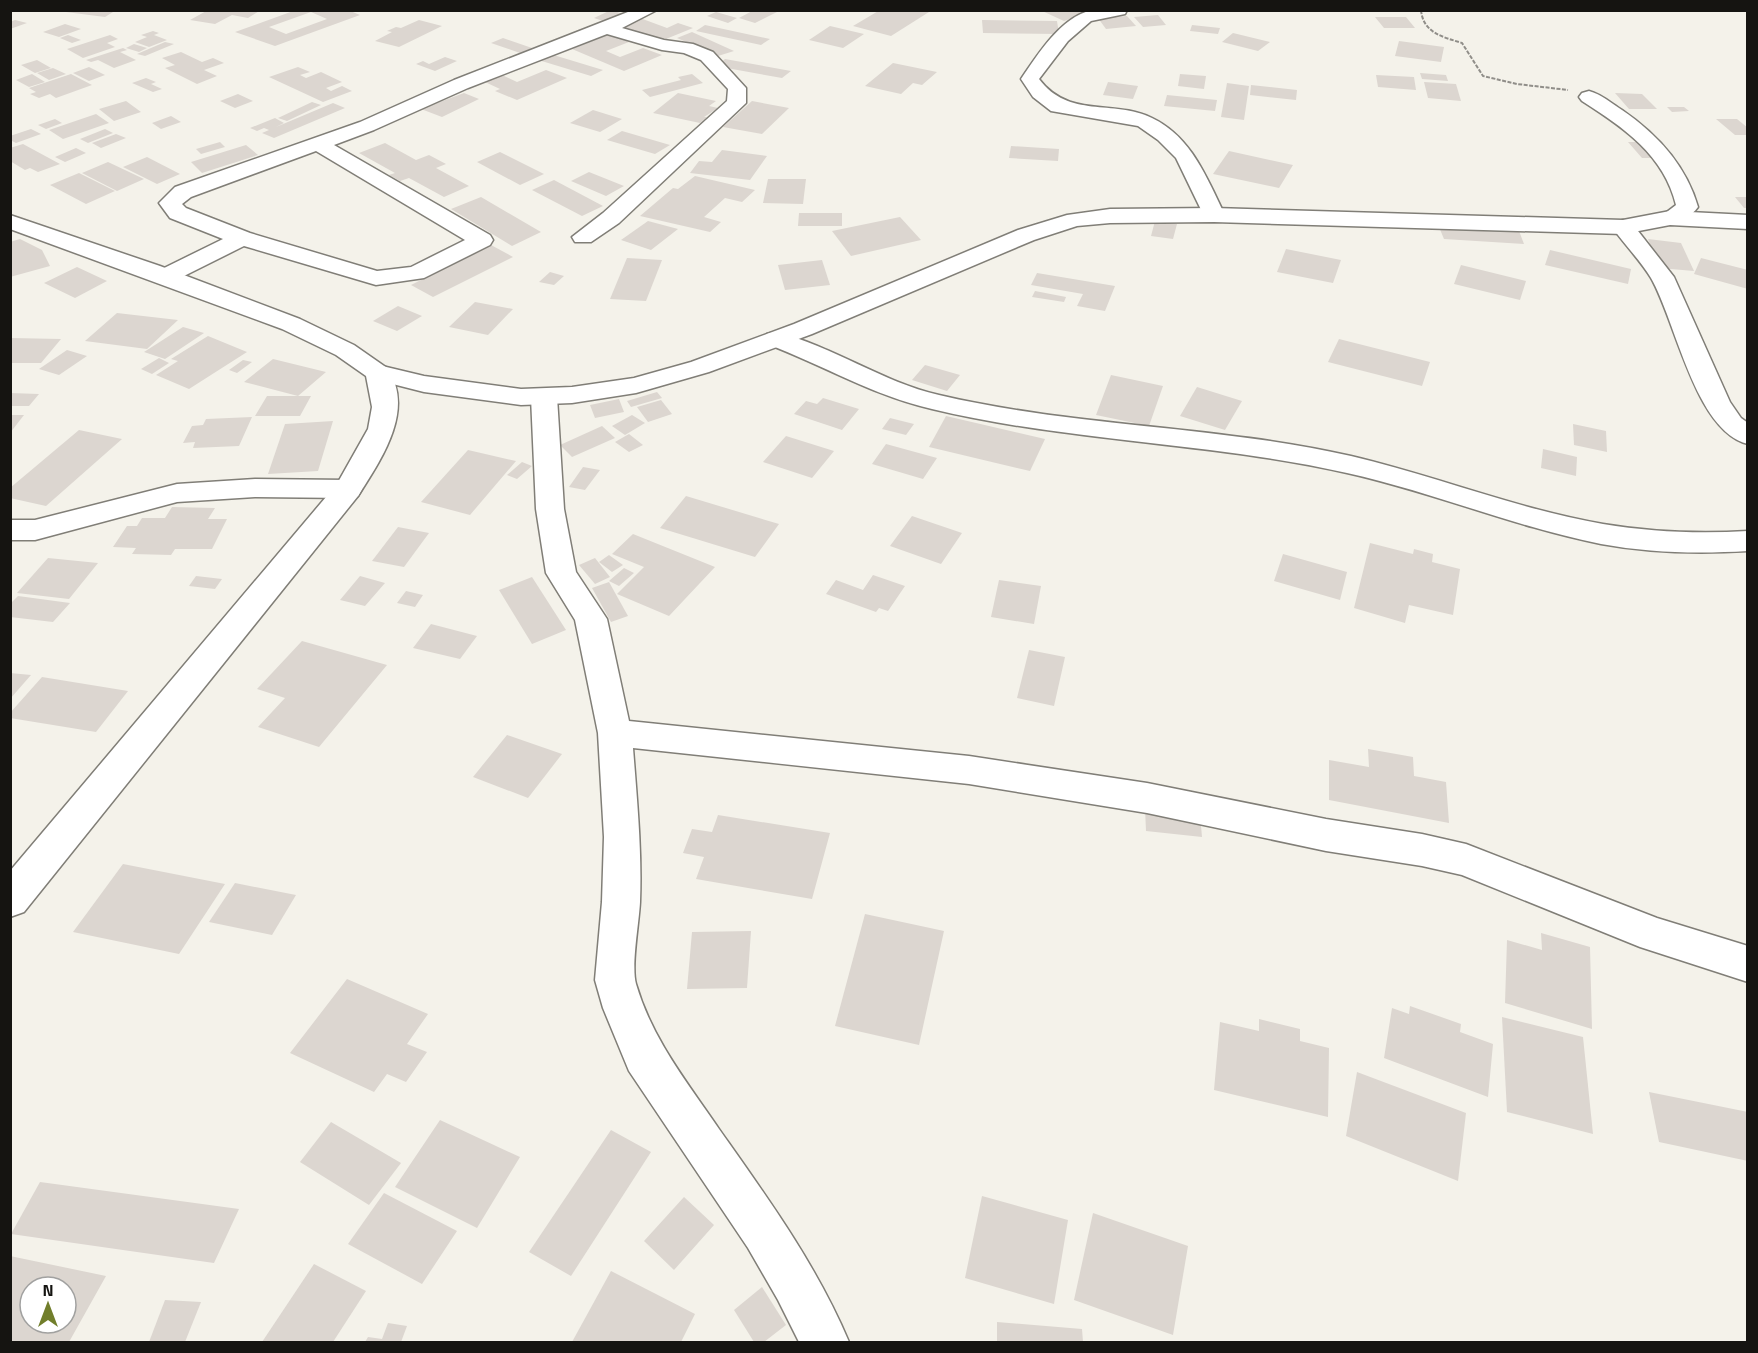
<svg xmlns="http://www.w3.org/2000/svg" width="1758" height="1353" font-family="'Titillium Web',sans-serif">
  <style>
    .building { fill: #dcd6d0; fill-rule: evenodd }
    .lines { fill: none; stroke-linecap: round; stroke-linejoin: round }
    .street-casing { stroke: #807e77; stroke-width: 3 }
    .secondary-casing { stroke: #807e77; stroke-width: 3 }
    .primary-casing { stroke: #807e77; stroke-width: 3 }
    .path { stroke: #908e89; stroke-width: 2; stroke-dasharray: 4 1.5; stroke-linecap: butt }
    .street { fill: #fff; fill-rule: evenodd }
    .secondary { fill: #fff; fill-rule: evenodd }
    .primary { fill: #fff; fill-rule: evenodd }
  </style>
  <rect width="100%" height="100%" fill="#f4f2ea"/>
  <g class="building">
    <path d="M70,10H101L113,12L105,17L66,12Z"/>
    <path d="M208,10H261L248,18L232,15L215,24L190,20Z"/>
    <path d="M296,10H348L360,15L275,46L235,32ZM311,12L327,19L286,34L269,27Z"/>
    <path d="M611,10L623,14L606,22L594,18Z"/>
    <path d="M754,10H772L777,12L755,23L739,18Z"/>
    <path d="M880,10H923L929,12L891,36L853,26Z"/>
    <path d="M1040,10H1075L1084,14L1064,21Z"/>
    <path d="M716,12L737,18L728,23L707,16Z"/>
    <path d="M1158,15L1166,25L1143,27L1134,17Z"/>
    <path d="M1127,16L1136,26L1106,29L1098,18Z"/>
    <path d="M1375,17H1406L1415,28H1384Z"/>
    <path d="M640,18L667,28L678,23L693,28L661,41L620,26Z"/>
    <path d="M15,20L27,23L10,29V22Z"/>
    <path d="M419,20L442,26L399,47L375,41L392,32L387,31L396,27L401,28Z"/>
    <path d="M982,20L1057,21L1059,34L983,33Z"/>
    <path d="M65,24L81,29L59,37L43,32Z"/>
    <path d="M705,25L770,39L761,45L696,31Z"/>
    <path d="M1192,25L1220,28L1218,34L1190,31Z"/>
    <path d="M830,26L864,34L843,48L809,40Z"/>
    <path d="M153,31L159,33L154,35L167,40L149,47L135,42L147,37L141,35Z"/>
    <path d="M692,32L734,51L718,56L677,38Z"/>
    <path d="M1233,33L1270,42L1258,51L1222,42Z"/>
    <path d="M610,34L629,42L606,51L620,57L643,48L662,55L624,71L572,49Z"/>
    <path d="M68,35L81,40L72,43L60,38Z"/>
    <path d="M110,35L118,39L107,43L115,47L83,58L67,49Z"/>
    <path d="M503,38L532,48L520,53L491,43Z"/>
    <path d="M1399,41L1444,47L1441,62L1395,56Z"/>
    <path d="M165,42L174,44L145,56L137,54Z"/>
    <path d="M134,44L147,48L139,52L126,48Z"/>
    <path d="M123,48L127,50L120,52L136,60L114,68L98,60L91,62L86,60Z"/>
    <path d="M181,52L202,62L213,58L224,63L204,70L217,76L197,84L165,68L175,65L162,58Z"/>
    <path d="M547,53L603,70L591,76L535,59Z"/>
    <path d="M445,57L457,61L435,71L416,64L423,61L429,64Z"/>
    <path d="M725,59L791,71L782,78L721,67L719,64Z"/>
    <path d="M37,60L51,68L35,73L21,65Z"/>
    <path d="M893,63L937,72L922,85L913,83L901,94L865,86Z"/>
    <path d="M89,67L105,75L89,81L73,73Z"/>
    <path d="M298,67L310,72L300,75L306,78L321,72L342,82L326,88L331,91L342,86L352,91L323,102L269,77Z"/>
    <path d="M53,68L66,74L49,80L37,73Z"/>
    <path d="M546,70L567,78L517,100L495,91L500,89L485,82L502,75L517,82Z"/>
    <path d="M1420,73L1446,75L1448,81L1422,79Z"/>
    <path d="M32,74L45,82L29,87L16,80Z"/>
    <path d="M71,74L92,85L56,98L50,94L39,98L30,94L36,92L29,88Z"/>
    <path d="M692,74L703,83L650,97L642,90L681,80L678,77Z"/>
    <path d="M1180,74L1206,76L1204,89L1178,86Z"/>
    <path d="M1376,75L1414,77L1416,90L1378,87Z"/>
    <path d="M146,78L156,82L151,84L162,89L153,92L132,83Z"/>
    <path d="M1108,82L1138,86L1133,99L1103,95Z"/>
    <path d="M1424,82L1456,84L1461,101L1428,98Z"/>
    <path d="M1227,83L1249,86L1244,120L1221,117Z"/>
    <path d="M1251,85L1297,90L1296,100L1250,95Z"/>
    <path d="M464,93L479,99L442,117L421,109Z"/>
    <path d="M678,93L716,101L709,106L718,108L704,117H707L700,123L653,113Z"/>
    <path d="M1615,93L1642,94L1657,109H1629Z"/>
    <path d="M238,94L253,101L235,108L220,101Z"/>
    <path d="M1167,95L1217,100L1215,111L1164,106Z"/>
    <path d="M126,101L141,112L114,121L99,109Z"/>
    <path d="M752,101L789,108L762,134L723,127Z"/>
    <path d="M312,102L321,105L287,121L278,118Z"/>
    <path d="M333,103L345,108L274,138L262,133L269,130L264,128L257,131L250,128L275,118L284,123L276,127Z"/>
    <path d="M1667,107H1684L1689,111L1672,112Z"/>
    <path d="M593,110L622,119L600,132L570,123Z"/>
    <path d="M96,114L109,123L63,139L49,130Z"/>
    <path d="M171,116L181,122L161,129L152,123Z"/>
    <path d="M55,119L62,123L46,129L38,125Z"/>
    <path d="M1716,119H1737L1748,128V135H1735Z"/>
    <path d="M31,129L41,134L16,143L10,140V136Z"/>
    <path d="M105,129L113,133L88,143L80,139Z"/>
    <path d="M622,131L670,145L655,154L607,140Z"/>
    <path d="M116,134L126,138L101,148L92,143Z"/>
    <path d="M220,142L225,147L201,154L196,149Z"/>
    <path d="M1628,142H1637L1652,158H1642Z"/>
    <path d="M385,143L416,160L429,155L446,164L436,168L469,186L444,197L409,178L400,181L389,175L395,173L359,153Z"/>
    <path d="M23,144L60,164L38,172L30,168L25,170L10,161V148Z"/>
    <path d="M246,145L258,155L202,173L191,162Z"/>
    <path d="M1011,146L1059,149L1058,161L1009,158Z"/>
    <path d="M76,148L86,153L65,162L55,157Z"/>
    <path d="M722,150L767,156L750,180L690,173L699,161L712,162Z"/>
    <path d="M1229,151L1293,165L1279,188L1213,174Z"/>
    <path d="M500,152L544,174L520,185L477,162Z"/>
    <path d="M147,157L180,174L157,184L123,167Z"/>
    <path d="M108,162L144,179L117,191L82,173Z"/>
    <path d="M589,172L624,186L606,196L571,181Z"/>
    <path d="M79,173L115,191L86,204L50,185Z"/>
    <path d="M695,176L755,190L742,202L725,198L704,217L721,222L710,232L640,216L673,188L678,189Z"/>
    <path d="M768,179H806L803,204L763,203Z"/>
    <path d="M554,180L603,206L582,216L532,190Z"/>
    <path d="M481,197L541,232L512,246L451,209Z"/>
    <path d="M1735,197H1748V208H1744Z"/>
    <path d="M799,213H842V226H798Z"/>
    <path d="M900,217L921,240L851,256L832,231Z"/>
    <path d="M648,221L678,229L651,250L621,240Z"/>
    <path d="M1155,221L1177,224L1173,239L1151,236Z"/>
    <path d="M1439,227L1519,231L1524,244L1444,239Z"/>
    <path d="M20,239L42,250L50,266L10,277V242Z"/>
    <path d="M1648,239L1681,243L1694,271L1659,268Z"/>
    <path d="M491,245L513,257L433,297L411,285Z"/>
    <path d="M1286,249L1341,260L1333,283L1277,272Z"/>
    <path d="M1550,250L1631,269L1628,284L1545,265Z"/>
    <path d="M627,258L662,260L646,301L610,299Z"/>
    <path d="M1701,258L1748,270V289L1694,274Z"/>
    <path d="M822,260L830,285L785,290L778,265Z"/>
    <path d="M1461,265L1526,281L1520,300L1454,284Z"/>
    <path d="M77,267L107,281L75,298L44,283Z"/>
    <path d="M550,272L564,276L554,285L539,282Z"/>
    <path d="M1037,273L1115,286L1105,311L1077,306L1083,294L1031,285Z"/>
    <path d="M1035,291L1066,297L1064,302L1032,297Z"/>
    <path d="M475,302L513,309L488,335L449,327Z"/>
    <path d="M398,306L422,316L397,331L373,321Z"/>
    <path d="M117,313L178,320L147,349L85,341Z"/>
    <path d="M183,327L204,333L165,359L144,352Z"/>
    <path d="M208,336L247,352L189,389L156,375L178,361L171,359Z"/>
    <path d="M11,338L61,339L41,363H10Z"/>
    <path d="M1339,339L1430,362L1422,386L1328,362Z"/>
    <path d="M67,350L87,356L59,375L39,369Z"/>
    <path d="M159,358L169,363L152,374L141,369Z"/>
    <path d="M273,359L326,372L298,396H311L300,416H255L267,396H298L244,382Z"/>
    <path d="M243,360L252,362L237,373L229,370Z"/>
    <path d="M925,365L960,375L947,391L912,380Z"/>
    <path d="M1111,375L1163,386L1149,426L1096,415Z"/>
    <path d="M1197,387L1242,401L1225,430L1180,416Z"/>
    <path d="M657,392L662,398L631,407L627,401Z"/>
    <path d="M10,393L39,394L29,406H10Z"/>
    <path d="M823,398L859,409L842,430L794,414L806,401L817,404Z"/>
    <path d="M619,399L624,412L595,418L590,405Z"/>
    <path d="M661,400L672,414L648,422L637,407Z"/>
    <path d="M10,415H24L10,433Z"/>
    <path d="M632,415L645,423L625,435L612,426Z"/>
    <path d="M946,416L1045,439L1030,471L929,447Z"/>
    <path d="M252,417L239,446L193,448L195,442L183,443L192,426L203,425L206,419Z"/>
    <path d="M890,418L914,424L906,435L882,429Z"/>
    <path d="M333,421L318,471L268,474L285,424Z"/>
    <path d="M1573,424L1606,431L1607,452L1574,445Z"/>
    <path d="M602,426L615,438L572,457L560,445Z"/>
    <path d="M79,430L122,439L46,506L10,498V488Z"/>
    <path d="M629,434L643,445L629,452L615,442Z"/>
    <path d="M786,436L834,451L812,478L763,462Z"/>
    <path d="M886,444L937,458L923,479L872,464Z"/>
    <path d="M1543,449L1577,457L1576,476L1541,468Z"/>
    <path d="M468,450L516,461L470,515L421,502Z"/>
    <path d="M522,462L532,466L517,479L507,475Z"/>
    <path d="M583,467L600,470L585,490L569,487Z"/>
    <path d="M686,496L779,524L755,557L660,528Z"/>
    <path d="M172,507L215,508L208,519H227L212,549H175L171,555L132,554L136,548L113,547L127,526H137L142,518H165Z"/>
    <path d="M912,516L962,533L941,564L890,546Z"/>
    <path d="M398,527L429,533L404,567L372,561Z"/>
    <path d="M633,534L715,567L669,616L617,594L644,567L612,554Z"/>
    <path d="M1370,543L1413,554L1414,549L1433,554L1432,562L1460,569L1453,615L1409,605L1405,623L1354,608Z"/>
    <path d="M1283,554L1347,572L1340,600L1274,581Z"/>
    <path d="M609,555L623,565L612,572L599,562Z"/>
    <path d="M48,558L98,563L69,599L17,593Z"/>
    <path d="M595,558L610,577L595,584L579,565Z"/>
    <path d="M624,568L634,573L619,586L609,581Z"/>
    <path d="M873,575L905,586L888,611L879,608L876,612L826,594L836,580L863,590Z"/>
    <path d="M196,576L222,579L215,589L189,586Z"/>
    <path d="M360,576L385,583L365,606L340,600Z"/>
    <path d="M532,577L566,630L532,644L499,590Z"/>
    <path d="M999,580L1041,586L1034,624L991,617Z"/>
    <path d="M609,582L628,616L611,622L592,588Z"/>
    <path d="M406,591L423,595L415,607L397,603Z"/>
    <path d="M18,596L70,603L53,622L10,617V604Z"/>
    <path d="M431,624L477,636L460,659L413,648Z"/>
    <path d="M302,641L387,665L319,747L258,727L285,698L257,689Z"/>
    <path d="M1029,650L1065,657L1054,706L1017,698Z"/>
    <path d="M10,673L31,675L10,699Z"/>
    <path d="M42,677L128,691L96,732L10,718V713Z"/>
    <path d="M507,735L562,754L528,798L473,777Z"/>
    <path d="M1368,749L1413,757L1414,776L1446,782L1449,823L1329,800V760L1369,767Z"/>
    <path d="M1145,808L1200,814L1202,837L1146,831Z"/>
    <path d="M718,815L830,833L812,899L696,879L704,857L683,853L692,829L712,832Z"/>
    <path d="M123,864L225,884L179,954L73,932Z"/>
    <path d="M235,883L296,895L272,935L209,922Z"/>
    <path d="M865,914L944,931L919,1045L835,1026Z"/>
    <path d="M751,931L747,988L687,989L692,932Z"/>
    <path d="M1541,933L1590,947L1592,1029L1505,1003L1507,940L1542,950Z"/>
    <path d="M347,979L428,1014L407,1044L427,1052L406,1082L387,1074L374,1092L290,1053Z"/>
    <path d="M1410,1006L1461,1024L1460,1032L1493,1044L1488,1097L1384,1058L1392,1008L1409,1014Z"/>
    <path d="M1502,1017L1583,1037L1593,1134L1507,1112Z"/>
    <path d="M1259,1019L1300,1029V1041L1329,1048L1328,1117L1214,1090L1220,1022L1259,1031Z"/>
    <path d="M1357,1072L1466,1113L1458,1181L1346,1136Z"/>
    <path d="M1649,1092L1748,1112V1161L1659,1142Z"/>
    <path d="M440,1120L520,1157L477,1228L395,1187Z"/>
    <path d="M331,1122L401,1163L369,1205L300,1162Z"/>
    <path d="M611,1130L651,1152L571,1276L529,1252Z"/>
    <path d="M40,1182L239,1209L214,1263L11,1234Z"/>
    <path d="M384,1193L457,1231L422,1284L348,1244Z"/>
    <path d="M982,1196L1068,1220L1054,1304L965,1278Z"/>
    <path d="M684,1197L714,1225L674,1270L644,1241Z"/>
    <path d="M1093,1213L1188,1246L1173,1335L1074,1300Z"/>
    <path d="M10,1256L106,1276L69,1342H10ZM30,1287H66V1323H30Z"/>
    <path d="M314,1264L366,1291L333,1342H262Z"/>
    <path d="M611,1271L695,1314L681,1342H572Z"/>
    <path d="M762,1287L786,1325L764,1342H754L734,1310Z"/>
    <path d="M165,1300L201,1302L185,1342H149Z"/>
    <path d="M997,1322L1082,1329L1083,1342H997Z"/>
    <path d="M388,1323L407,1326L401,1342H365L368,1337L382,1339Z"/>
  </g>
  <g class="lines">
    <g class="street-casing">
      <g id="street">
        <path d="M633,10H657L622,28L664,40L693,44L713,52L746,88V103L619,223L591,242H575L572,237L603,213L727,101L728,89L701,60L684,53L662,50L607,34L468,88L374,130L334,145L490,235L493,240L490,245L424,278L376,285L244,246L176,280H160L156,275L160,270L223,239L170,218L159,203L175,187L360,122L454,80ZM316,151L465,240L411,267L377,271L250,233L186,208L182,204L191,197Z"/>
        <path d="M1092,10H1127L1125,14L1091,21L1068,41L1039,79C1069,119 1113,99 1152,118C1192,137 1207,179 1225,215L1222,220H1206L1176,158L1158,140L1138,126L1051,111L1033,97L1021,79C1038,54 1061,17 1092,10Z"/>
        <path d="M1589,91C1601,94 1611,103 1622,110C1657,134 1686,165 1698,207C1690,218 1675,226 1662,223L1659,218L1676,205C1664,155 1623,127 1582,101L1579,97L1582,93Z"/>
        <path d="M1623,220L1631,222L1674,277L1730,402L1741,418L1748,423V444C1695,431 1676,321 1651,278C1640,260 1624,244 1612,227L1615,222Z"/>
        <path d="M776,332C833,346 882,382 939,395C1075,427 1215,425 1351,456C1436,476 1517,509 1603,524C1651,532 1699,534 1748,531V551C1698,554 1650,553 1601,544C1515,527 1433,492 1347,473C1210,442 1069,442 932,409C874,396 823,365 767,344L764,339L767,334Z"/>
        <path d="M544,389L553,391L557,397L564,509L576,572L607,619L629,721L969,756L1147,783L1326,819L1422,834L1466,844L1657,918L1748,946V982L1640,947L1462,875L1422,866L1326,851L1147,813L969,784L633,748C637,800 642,851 640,902C639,923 631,966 636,984C652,1039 687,1082 719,1129C767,1197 816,1264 849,1342H799L778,1300L748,1248L629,1071L603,1008L595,980L602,902L604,837L598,733L575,620L546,573L536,509L531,397L535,391Z"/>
        <path d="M255,479L348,480L358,482L362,489L358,496L348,498L255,497L177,502L35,540H10V520H35L177,484Z"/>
      </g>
    </g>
    <g class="secondary-casing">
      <path id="secondary" d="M1214,208L1623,220L1670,211L1748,215V229L1670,225L1623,234L1214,222L1110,223L1077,226L1034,240L812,334L709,372L636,393L572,403L521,405L424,392L369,378L365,373L369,368L378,365L424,376L521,389L572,387L634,378L691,362L794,324L1018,230L1067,215L1110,209Z"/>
    </g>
    <g class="primary-casing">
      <path id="primary" d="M10,215L160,266L300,319L354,345L387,368C416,409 381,460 358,496L24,912L10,917V871L337,484L368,429L372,407L366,376L336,355L282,329L10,229Z"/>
    </g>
    <path class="path" d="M1421,10C1423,33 1443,37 1462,43L1483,76L1517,84L1568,90"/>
    <use href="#street" class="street"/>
    <use href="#secondary" class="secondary"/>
    <use href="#primary" class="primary"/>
  </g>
  <rect width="1758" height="1353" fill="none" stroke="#151411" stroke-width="24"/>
  <g transform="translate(48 1305)"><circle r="28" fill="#ffffff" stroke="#a1a1a0" stroke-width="1.5"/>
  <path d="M0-4.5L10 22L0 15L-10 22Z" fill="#717e2b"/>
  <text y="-9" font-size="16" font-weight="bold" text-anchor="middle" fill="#151411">N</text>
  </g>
</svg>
